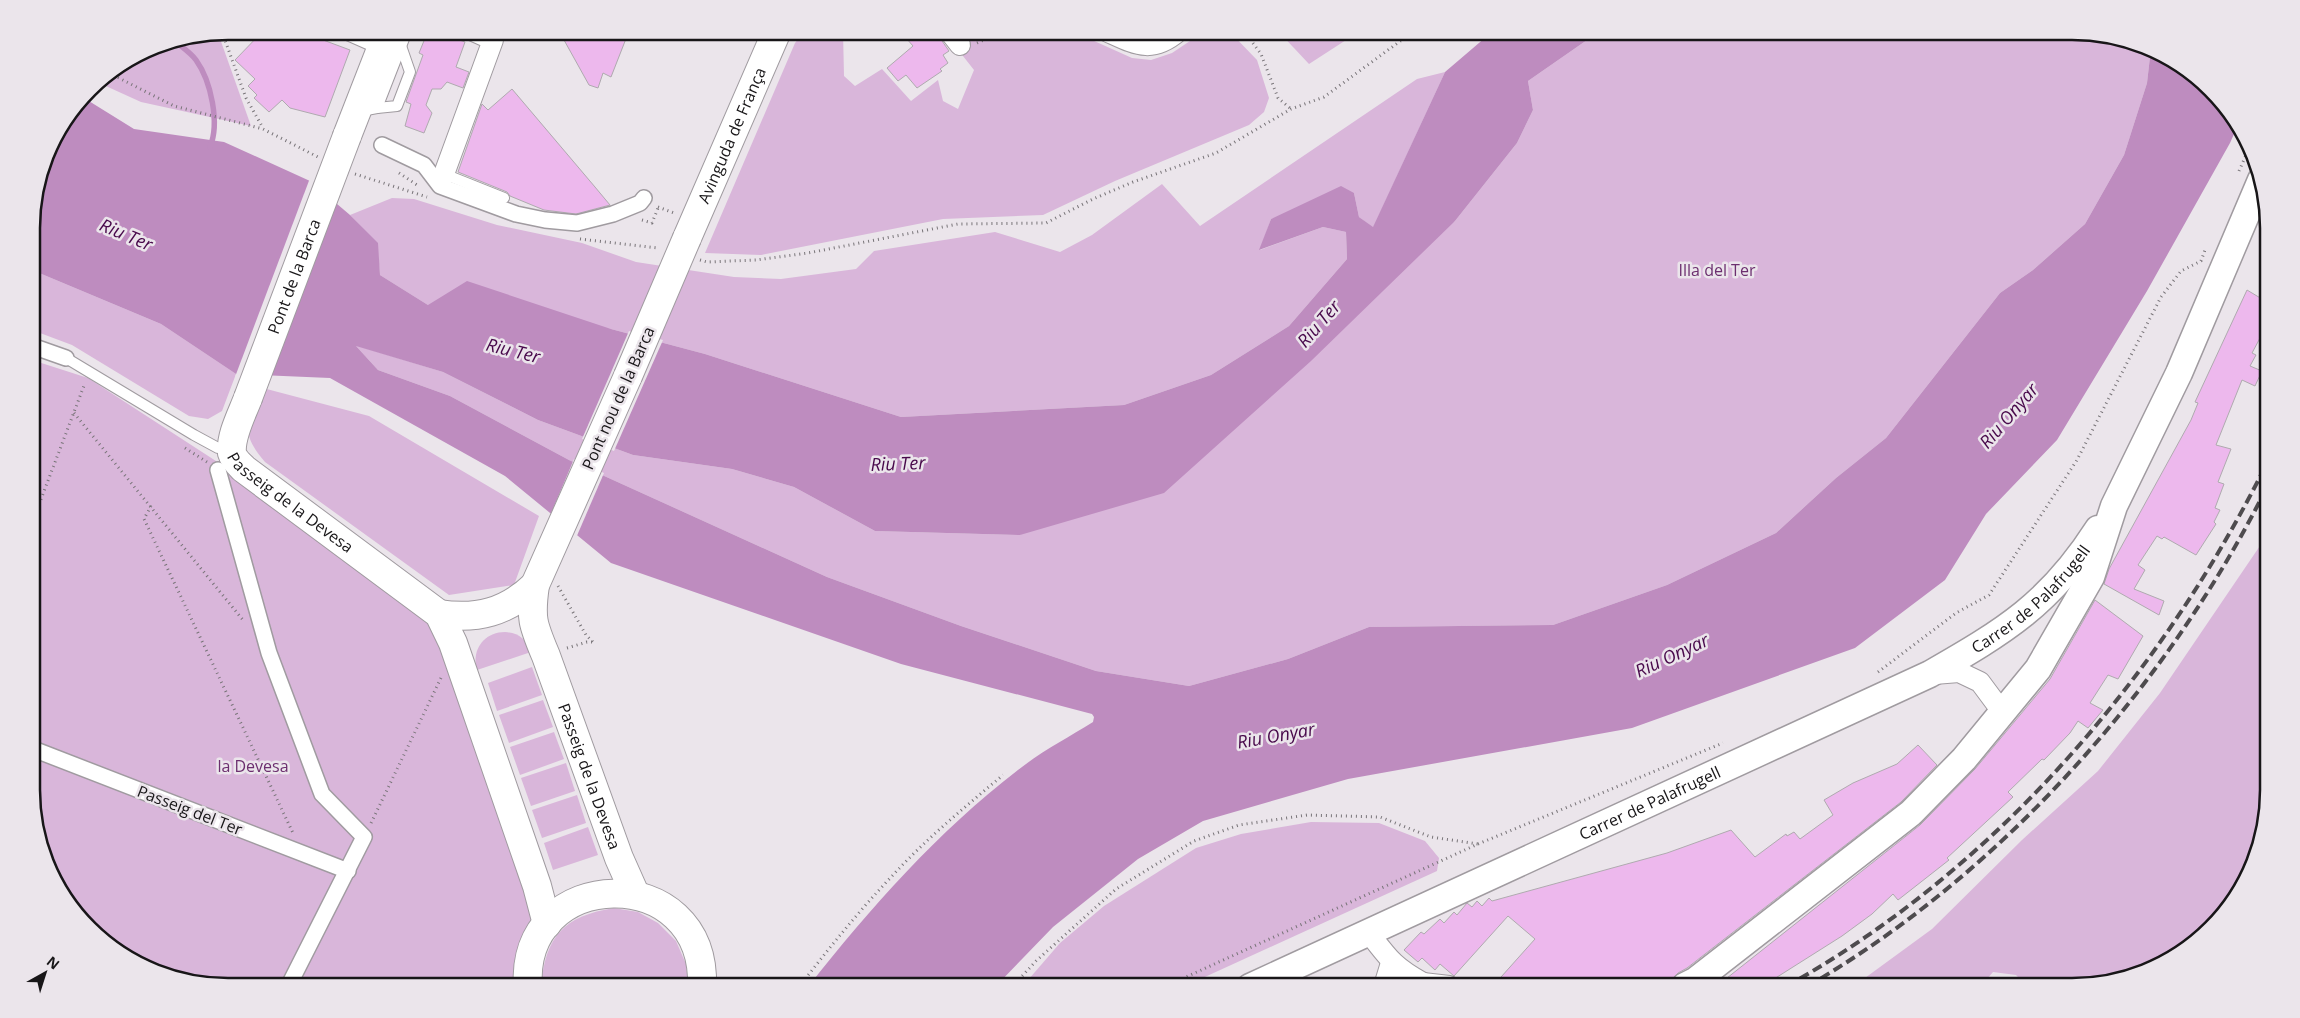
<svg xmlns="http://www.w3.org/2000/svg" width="2300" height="1018" font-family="'Open Sans',sans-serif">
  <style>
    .green { fill: #d9b6da }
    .water { fill: #be8cbf }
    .pier { fill: #ebe5eb }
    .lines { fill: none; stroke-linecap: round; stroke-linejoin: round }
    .stream { stroke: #be8cbf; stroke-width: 5.5 }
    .building { fill: #edb8ed; stroke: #afaaaf }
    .service-casing { stroke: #a09ba0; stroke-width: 12 }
    .pedestrian-casing { stroke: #a09ba0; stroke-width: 18 }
    .minor-casing { stroke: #a09ba0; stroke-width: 22 }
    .tertiary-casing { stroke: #a09ba0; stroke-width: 29 }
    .secondary-casing { stroke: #a09ba0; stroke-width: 30 }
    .path { stroke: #787478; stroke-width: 3; stroke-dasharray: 1 4; stroke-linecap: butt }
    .service { stroke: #fff; stroke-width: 10 }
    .pedestrian { stroke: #fff; stroke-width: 15 }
    .minor { stroke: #fff; stroke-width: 20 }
    .tertiary { stroke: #fff; stroke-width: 26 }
    .secondary { stroke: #fff; stroke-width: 28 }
    .rail { stroke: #4e4b4e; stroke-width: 4; stroke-dasharray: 10 5; stroke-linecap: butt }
    .secondary-bridge-casing { stroke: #a09ba0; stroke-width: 30; stroke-linecap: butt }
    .secondary-bridge { stroke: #fff; stroke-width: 28 }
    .labels { text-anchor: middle; stroke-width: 5; stroke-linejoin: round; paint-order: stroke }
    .street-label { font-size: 16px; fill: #181618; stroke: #ebe5eb }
    .park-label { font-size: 16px; fill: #6c2f6f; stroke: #ebe5eb }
    .water-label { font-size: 18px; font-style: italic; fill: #48094b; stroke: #ebe5eb }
    .rim { fill: none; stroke: #181618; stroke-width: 2.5 }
  </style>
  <rect width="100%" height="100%" fill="#ebe5eb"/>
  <g class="green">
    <path d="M805,31H843L844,76L855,86L882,69L911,101L938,80L943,101L958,109L974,70L963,56L965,34L963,31H1072L1132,58L1151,60L1172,53L1196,37L1200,31H1229L1257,60L1269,98L1264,112L1249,125L1115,181L1043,215L943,219L761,255L705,253L795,43Z"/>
    <path d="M1278,31H1360L1309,64Z"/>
    <path d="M1600,31H2072L2151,48L2147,83L2124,155L2085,224L2033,270L2000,293L1886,438L1836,478L1776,533L1667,585L1553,625L1369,627L1288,659L1189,686L1096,671L961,626L827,577L569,460L450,396L378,370L355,345L443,372L538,420L633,455L732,469L794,487L875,531L1020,535L1455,221L1517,143L1533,110L1528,81Z"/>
    <path d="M218,33L251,126L141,102L97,82L153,46Z"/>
    <path d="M1445,72L1373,228L1359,217L1354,193L1271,219L1260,250L1323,227L1346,232L1347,259L1289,326L1211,375L1124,405L901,417L705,354L611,329L428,305L380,275L377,243L350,215L392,198L414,199L497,225L582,243L636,262L734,277L781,279L856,269L874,251L995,232L1060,252L1092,235L1162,184L1200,226L1417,79Z"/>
    <path d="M32,270L161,324L236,374L222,411L208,419L189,416L72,345L32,330Z"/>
    <path d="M32,360L88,378L219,463L438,626L533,911L515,978L517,987H228L153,972L108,946L72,910L46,866L33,816Z"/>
    <path d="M259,387L369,416L539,516L514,585L449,595L265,462C239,432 247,421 259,387Z"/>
    <path d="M2268,534L2269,791L2254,865L2228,910L2182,954L2136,976L2085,986H2027L2016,975L1993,972L1981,986H1854L1932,929L2022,840L2098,771L2160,693Z"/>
    <path d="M505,632C519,633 526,639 531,652L477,670C471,650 484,632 505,632Z"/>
    <path d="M532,667L542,695L497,711L488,683Z"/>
    <path d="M543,700L553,727L509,743L499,715Z"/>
    <path d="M554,732L564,759L520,775L510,747Z"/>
    <path d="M566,763L575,791L531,806L521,778Z"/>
    <path d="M577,795L586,823L542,838L532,810Z"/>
    <path d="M1311,822L1379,823L1425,841L1439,858L1437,871L1183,987H1022L1060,943L1104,906L1196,848L1241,834Z"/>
    <path d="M588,827L598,855L553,870L544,843Z"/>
    <path d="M614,908L638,912L658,923L676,941L686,964L688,987H541C545,936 564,916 614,908Z"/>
  </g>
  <path class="water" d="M1493,31H1600L1528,81L1533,110L1517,143L1455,221L1311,361L1164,493L1020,535L875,531L794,487L732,469L633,455L538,420L443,372L356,346L378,370L450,396L569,460L827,577L961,626L1096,671L1189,686L1288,659L1369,627L1553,625L1667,585L1776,533L1836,478L1886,438L2000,293L2033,270L2085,224L2124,155L2147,83L2151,48L2192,72L2228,108L2238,125L2230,143L2147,291L2057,440L1986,514L1945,580L1855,648L1632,728L1348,779L1203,821L1138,859L1053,927L995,987H808C872,906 940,829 1022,767C1044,750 1069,737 1093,722L1094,717L1092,714L901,664L611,563L505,476L330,378L236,374L161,324L32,270V214L52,141L84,98L134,129L224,142L310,181L350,215L378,243L380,275L428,305L467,281L611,329L705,354L901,417L1124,405L1211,375L1289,326L1347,259L1346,232L1323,227L1259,250L1271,219L1341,186L1354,193L1359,217L1373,227L1445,72Z"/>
  <g class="pier">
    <path d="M310,178L333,197L263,378L235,377Z"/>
    <path d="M629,331L663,340L614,451L582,439Z"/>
    <path d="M574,459L604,473L576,538L550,516Z"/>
  </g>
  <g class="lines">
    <path class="stream" d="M176,42C182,47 191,53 196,60C211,81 220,123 210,147"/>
  </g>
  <g class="building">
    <path d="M263,31H299L350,50L325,117L290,108L282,100L269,112L254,98L257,95L248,86L255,79L235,60Z"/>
    <path d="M428,31H435L465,42L456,67L469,72L463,88L447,82L441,89H432L426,105L432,113L424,133L405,126L411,104L406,102L423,55L419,53Z"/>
    <path d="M559,31H629L611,77L603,73L598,88L589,85Z"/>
    <path d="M900,31H937L940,38L949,51L943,55L948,63L940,69L942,71L917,88L906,75L898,81L887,68L913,46Z"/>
    <path d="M512,89L595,187L610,205L576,214L544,210L510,196L507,192L458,172L482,104L488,110Z"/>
    <path d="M2247,290L2267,302V325L2252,353L2256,355L2250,366L2262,371L2255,386L2242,380L2216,445L2231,449L2218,482L2224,484L2215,508L2220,510L2214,522L2216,524L2196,555L2164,537L2162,539L2157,536L2138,565L2145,570L2134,589L2164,601L2159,615L2104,584L2109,569L2191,420L2198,403L2195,402Z"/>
    <path d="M2095,600L2143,636L2118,679L2108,675L2090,703L2103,710L2088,728L2078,721L2070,733L2044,760L2042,759L2008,792L2013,797L1947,858L1949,860L1898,900L1893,894L1872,914L1842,936L1774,979L1758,985L1737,986L1727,978L1920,825L1975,769L2050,679Z"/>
    <path d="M1918,745L1937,765L1901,802L1687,968L1678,973L1666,986H1493L1535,939L1508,916L1454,976L1440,964L1435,970L1422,958L1418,962L1404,950L1421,932L1424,934L1440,919L1444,923L1454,912L1457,915L1467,903L1472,907L1477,901L1482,906L1489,898L1492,901L1667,853L1731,830L1755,857L1786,834L1787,836L1794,832L1800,839L1833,815L1824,800L1853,783L1897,764Z"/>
  </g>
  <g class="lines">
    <g class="service-casing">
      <g id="service">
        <path d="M344,31L347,35L381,50"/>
        <path d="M377,108L397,106L410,72L401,46"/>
        <path d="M361,111L377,108L407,31"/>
        <path d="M444,174L504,198"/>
        <path d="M66,358L194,435L218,448L231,451"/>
      </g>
    </g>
    <g class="pedestrian-casing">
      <g id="pedestrian">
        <path d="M382,145L424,165L440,186L516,214L545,220L577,223L613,214L640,203L644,198"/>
        <path d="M32,346L66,358"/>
        <path d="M218,470L269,653L322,794L364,837L288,987"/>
        <path d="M33,749L348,871"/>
      </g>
    </g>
    <g class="minor-casing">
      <g id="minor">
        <path d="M949,31L960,45"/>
        <path d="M1106,31C1135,44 1151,55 1179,31"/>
        <path d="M444,174L493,40L473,31"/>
        <path d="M1934,674L1959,672L1980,682L2003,713"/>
        <path d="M1369,933C1389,959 1394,967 1423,983"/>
        <path d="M1384,986L1391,963"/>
        <path d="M1409,986L1423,983L1449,986"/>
      </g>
    </g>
    <g class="tertiary-casing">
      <g id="tertiary">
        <path d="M1685,986L1695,981L1911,813L1964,759L2038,669L2091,577L2114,506L2179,373L2261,180"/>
        <path id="s1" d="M1250,987L1930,674C2005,631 2050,604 2098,529"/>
      </g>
    </g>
    <g class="secondary-casing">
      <g id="secondary">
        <path d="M347,136L388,31"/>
        <path id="s2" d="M687,238L777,31"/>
        <path id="s3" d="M628,376L535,585C530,619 533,625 546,656L619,858L635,894"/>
        <path id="s4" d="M248,398C242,414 230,436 232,453C234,460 239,464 244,469L439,614L453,643L537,886L547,924"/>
        <path d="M439,614C477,620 507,612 535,585"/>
        <path d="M528,987C519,865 707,860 702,987"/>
      </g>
    </g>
    <g class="path">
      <path d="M1244,31L1261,54L1278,98L1291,109"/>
      <path d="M222,32L246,98L263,128"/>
      <path d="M977,43L1004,31"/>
      <path d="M109,73L174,106L263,129L318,157"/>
      <path d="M2239,171L2250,146"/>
      <path d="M399,173L417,185"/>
      <path d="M355,174L427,197"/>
      <path d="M658,207L674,213"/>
      <path d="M642,220L652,223L658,208"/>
      <path d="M580,239L658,248"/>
      <path d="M700,260L707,262L756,260L808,253L958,224L1046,223L1093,199L1133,182L1216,153L1291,109L1324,97L1414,31"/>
      <path d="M74,413L243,620"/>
      <path d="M185,448L207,462"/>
      <path d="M151,506L144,519L293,833"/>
      <path d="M32,523L85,383"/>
      <path d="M558,586L586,635L593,642"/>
      <path d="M567,648L587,642H592"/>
      <path d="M1878,672L1956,613L1989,595L2077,460L2161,297L2181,271L2201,261L2205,250"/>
      <path d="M371,823L441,678"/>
      <path d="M799,987C829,948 859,911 893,875C926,839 965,807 1003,775"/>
      <path d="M1012,987L1036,961L1116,889L1194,841L1239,825L1307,815L1380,817L1431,837L1478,844"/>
      <path d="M1164,987L1478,844L1723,743"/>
    </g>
    <use href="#service" class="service"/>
    <use href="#pedestrian" class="pedestrian"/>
    <use href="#minor" class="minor"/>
    <use href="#tertiary" class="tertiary"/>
    <use href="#secondary" class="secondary"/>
    <g class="rail">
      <path d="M1787,986C1997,868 2162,675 2268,461"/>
      <path d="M1808,986C2002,873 2168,686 2268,485"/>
    </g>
    <g class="secondary-bridge-casing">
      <g id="secondary-bridge">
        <path d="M628,376L687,238"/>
        <path id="s5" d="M248,398L347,136"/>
      </g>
    </g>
    <use href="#secondary-bridge" class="secondary-bridge"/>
  </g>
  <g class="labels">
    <g class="street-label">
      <text dy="6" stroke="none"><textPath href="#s2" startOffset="112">Avinguda de França</textPath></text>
      <text dy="6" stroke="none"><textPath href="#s5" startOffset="130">Pont de la Barca</textPath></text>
      <text transform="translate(618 398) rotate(-66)" y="6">Pont nou de la Barca</text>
      <text dy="6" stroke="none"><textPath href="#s4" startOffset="135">Passeig de la Devesa</textPath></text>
      <text dy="6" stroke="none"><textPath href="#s1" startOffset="875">Carrer de Palafrugell</textPath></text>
      <text dy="6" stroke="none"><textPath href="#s3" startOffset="430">Passeig de la Devesa</textPath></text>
      <text dy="6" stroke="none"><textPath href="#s1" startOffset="440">Carrer de Palafrugell</textPath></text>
      <text transform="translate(190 810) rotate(21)" y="6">Passeig del Ter</text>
    </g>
    <g class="park-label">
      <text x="1717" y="276">Illa del Ter</text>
      <text x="253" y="772">la Devesa</text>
    </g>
    <g class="water-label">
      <text transform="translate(126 235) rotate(23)" y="6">Riu Ter</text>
      <text transform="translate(1319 324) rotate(-49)" y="6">Riu Ter</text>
      <text transform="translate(513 351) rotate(14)" y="6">Riu Ter</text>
      <text transform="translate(2009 416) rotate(-49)" y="6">Riu Onyar</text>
      <text transform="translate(898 464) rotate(-2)" y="6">Riu Ter</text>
      <text transform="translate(1672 656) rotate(-25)" y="6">Riu Onyar</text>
      <text transform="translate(1276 736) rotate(-10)" y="6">Riu Onyar</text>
    </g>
  </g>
  <path d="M0 0H2300V1018H0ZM228 40H2072A188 188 0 0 1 2260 228V790A188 188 0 0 1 2072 978H228A188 188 0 0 1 40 790V228A188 188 0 0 1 228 40Z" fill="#ebe5eb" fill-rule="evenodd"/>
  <path class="rim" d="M228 40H2072A188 188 0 0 1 2260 228V790A188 188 0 0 1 2072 978H228A188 188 0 0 1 40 790V228A188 188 0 0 1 228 40Z"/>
  <g transform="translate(45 973) rotate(39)" stroke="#ebe5eb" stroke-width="4" paint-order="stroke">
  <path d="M0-4L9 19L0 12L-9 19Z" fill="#181618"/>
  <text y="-8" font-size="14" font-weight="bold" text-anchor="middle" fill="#181618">N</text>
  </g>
</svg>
